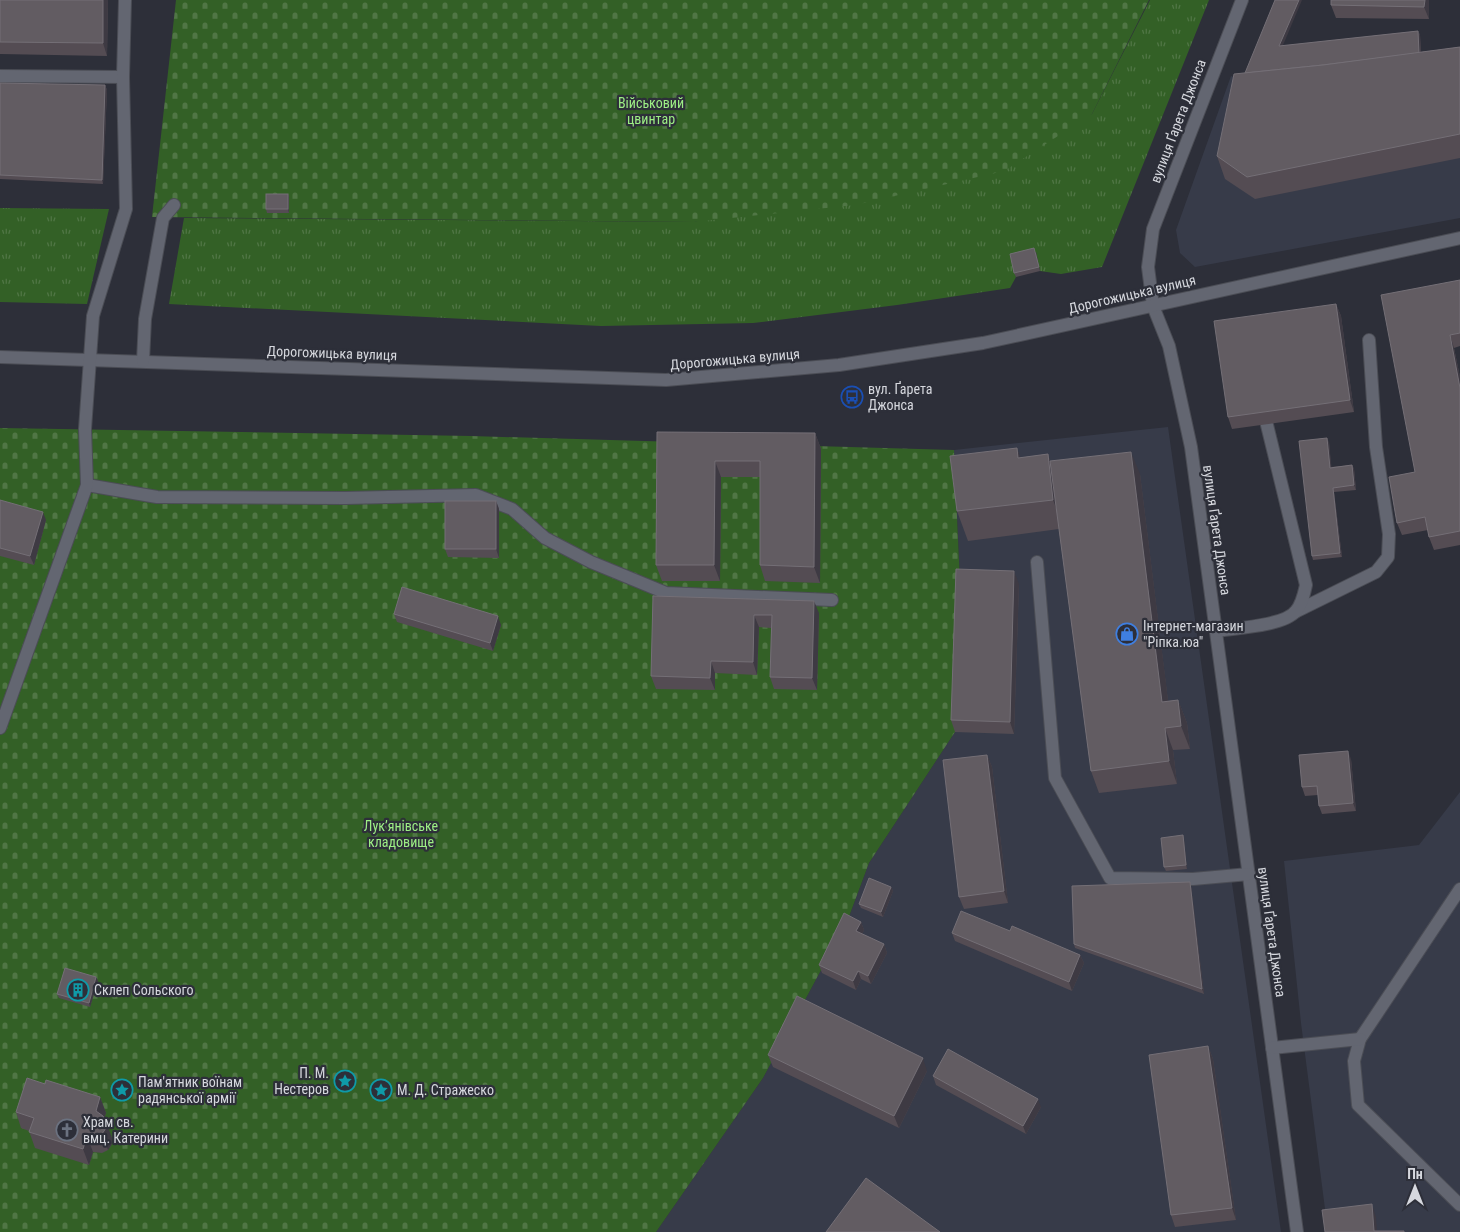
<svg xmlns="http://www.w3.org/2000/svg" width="1460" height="1232" font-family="'Roboto Condensed',sans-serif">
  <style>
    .built { fill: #373b49 }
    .grass { fill: url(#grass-tufts) }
    .cemetery { fill: url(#cemetery-stones) }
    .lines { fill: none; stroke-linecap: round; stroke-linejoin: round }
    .minor-casing { stroke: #4b4d55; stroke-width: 14 }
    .minor { stroke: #636671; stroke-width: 12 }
    .wall { fill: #544c53 }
    .shaded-wall { fill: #3e3a43 }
    .building { fill: #625c62; stroke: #746f76 }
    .labels { text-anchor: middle; stroke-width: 4.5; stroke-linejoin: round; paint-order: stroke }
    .park-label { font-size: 14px; fill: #9def85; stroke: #2d2f39 }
    .street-label { font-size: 14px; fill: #d6d8de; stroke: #2d2f39 }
    .poi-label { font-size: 14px; fill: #d6d8de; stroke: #2d2f39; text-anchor: start }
  </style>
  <defs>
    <pattern id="grass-tufts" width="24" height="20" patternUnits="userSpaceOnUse" patternTransform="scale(1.25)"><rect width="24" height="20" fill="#336026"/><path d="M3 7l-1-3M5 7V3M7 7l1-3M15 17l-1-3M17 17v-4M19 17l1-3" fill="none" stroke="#507645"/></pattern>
    <pattern id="cemetery-stones" width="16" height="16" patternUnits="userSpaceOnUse" patternTransform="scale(1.25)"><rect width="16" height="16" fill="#336026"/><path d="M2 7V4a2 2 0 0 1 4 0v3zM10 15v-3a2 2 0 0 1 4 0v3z" fill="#507645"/></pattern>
  </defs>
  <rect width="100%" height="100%" fill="#2d2f39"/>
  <g class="built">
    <path d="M1460,56V218L1195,267L1180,253L1176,230L1231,76L1245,81Z"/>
    <path d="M1168,427L1281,1232H656L763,1078L847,922L869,863L955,732L960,582L954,450Z"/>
    <path d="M1460,792V1232H1328L1301,1023L1284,861L1419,845Z"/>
  </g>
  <g class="grass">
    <path d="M1150,0H1209L1102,267L1061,274L1040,271L1036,252L1012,258L1016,277L1010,288L897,305L753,323L601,326L169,304L184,218L694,222L1092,114Z"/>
    <path d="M0,208L109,209L87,304L0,302Z"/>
  </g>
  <g class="cemetery">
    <path d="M176,0H1149L1092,114L1004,171L855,205L694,222L152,217Z"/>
    <path d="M0,428L471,436L954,450L960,582L955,732L869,863L847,922L763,1078L656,1232H0Z"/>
  </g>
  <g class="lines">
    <g class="minor-casing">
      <g id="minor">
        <path d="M1242,0L1153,229L1148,267L1153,306L1169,346L1191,447L1297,1232"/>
        <path d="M0,76L123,77"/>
        <path d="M0,357L666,380L839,365L983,343L1460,238"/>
        <path d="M143,361L145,319L163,218L174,205"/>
        <path d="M87,485L157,497L345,498L476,495L512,509L545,538L591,562L666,593L832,600"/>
        <path d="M1037,562L1055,778L1110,878L1193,879L1249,874"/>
        <path d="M1295,612L1376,572L1388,557L1389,534L1376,447L1369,340"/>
        <path d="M1216,631C1236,628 1284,626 1296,611C1302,604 1304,594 1306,585L1267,425"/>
        <path d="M0,728L87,485L85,429L93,316L126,209L123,77L125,0"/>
        <path d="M1460,889L1360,1039L1354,1061L1358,1105L1460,1205"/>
        <path d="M1272,1048L1360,1039"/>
      </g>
    </g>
    <use href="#minor" class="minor"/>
  </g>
  <g class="wall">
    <path d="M0,0H108L107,56L0,54Z"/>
    <path d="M1331,0H1429V19L1336,18L1331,5Z"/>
    <path d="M1418,31L1420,35L1421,52L1460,47V158L1255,199L1225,179L1217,156L1245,73L1283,46Z"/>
    <path d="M0,83L105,85L107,90L103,184L0,179Z"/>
    <path d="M288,194L289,198V213H267L266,209Z"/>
    <path d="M1036,252L1040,271L1016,277L1014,273Z"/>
    <path d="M1460,280V346L1454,348L1460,377V545L1434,550L1429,537L1428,530L1402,535L1397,523L1415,472Z"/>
    <path d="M1336,304L1341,316L1354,412L1232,429L1228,417Z"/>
    <path d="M657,432L815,433L821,449L820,583L765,581L760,565V477H721L720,581H662L656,565Z"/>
    <path d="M1329,442L1331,467L1352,465L1354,469L1356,490L1334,492L1342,557L1313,560L1312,556Z"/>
    <path d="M1017,448L1020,458L1048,454L1050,461L1140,474L1168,701L1178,700L1187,723L1190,749L1173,750L1177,784L1099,793L1091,771L1059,529L968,541L957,511Z"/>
    <path d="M0,500L46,520L34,565L0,556Z"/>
    <path d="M496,501L499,509V558L448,557L445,549Z"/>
    <path d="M1019,584L1014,734L955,732L951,720Z"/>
    <path d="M653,596L819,613L817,690L774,689L770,677L771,628L759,627L757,675L715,673V690L656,689L651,676Z"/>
    <path d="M394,614L501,625L493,651L397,622Z"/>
    <path d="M987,755L992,767L1008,903L964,909L959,897Z"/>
    <path d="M1351,759L1356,811L1322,814L1319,806L1318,795L1305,796L1302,787Z"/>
    <path d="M1183,835L1184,840L1187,869L1166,871L1164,867Z"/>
    <path d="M1191,886L1204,994L1075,948L1074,944Z"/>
    <path d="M891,887L893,891L883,917L861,908L859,904Z"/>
    <path d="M861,922L864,930L862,934L884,944L887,953L871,984L861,979L856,990L822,973L819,965Z"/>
    <path d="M1010,931L1080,955L1084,963L1072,991L955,941L952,933Z"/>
    <path d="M96,977L98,981L90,1007L59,998L57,994Z"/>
    <path d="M1208,1046L1213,1059L1236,1220L1175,1227L1171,1215Z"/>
    <path d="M768,1055L927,1071L899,1128L773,1067Z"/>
    <path d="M933,1076L1041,1107L1026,1134L936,1085Z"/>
    <path d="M45,1084L100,1097L106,1113L104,1118L112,1138V1144L108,1150L102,1153L93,1152L89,1165L35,1148L29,1131L21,1128L16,1112Z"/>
  </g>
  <g class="shaded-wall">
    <path d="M103,0H108L107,56L103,43Z"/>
    <path d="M1299,0H1302L1281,50L1279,46Z"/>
    <path d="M1425,0H1429V19L1424,7Z"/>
    <path d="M1418,31L1420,35L1421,61L1419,57Z"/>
    <path d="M105,85L107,90L103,184L102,180Z"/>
    <path d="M288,194L289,198V213L288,209Z"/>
    <path d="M1336,304L1341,316L1354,412L1350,400Z"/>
    <path d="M1450,335L1454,348L1460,377V388Z"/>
    <path d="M815,433L821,449L820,583L814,567Z"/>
    <path d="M1327,438L1329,442L1332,472L1330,468Z"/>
    <path d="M1017,448L1027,477L1018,458Z"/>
    <path d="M1131,452L1140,474L1171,724L1162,702Z"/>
    <path d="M1048,454L1058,484L1064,529L1053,500Z"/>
    <path d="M715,461L721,477L720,581L714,565Z"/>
    <path d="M1352,465L1354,469L1356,490L1354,485Z"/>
    <path d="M1333,488L1334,492L1342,557L1340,553Z"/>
    <path d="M496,501L499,509V558L496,549Z"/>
    <path d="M43,512L46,520L34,565L30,556Z"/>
    <path d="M1014,571L1019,584L1014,734L1010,722Z"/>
    <path d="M814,601L819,613L817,690L812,678Z"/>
    <path d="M754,615L759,627L757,675L753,662Z"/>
    <path d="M498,616L501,625L493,651L490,643Z"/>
    <path d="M711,661L715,673V690L710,678Z"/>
    <path d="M1178,700L1187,723L1190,749L1181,726Z"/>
    <path d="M1165,728L1173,750L1177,784L1169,761Z"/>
    <path d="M1348,751L1351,759L1356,811L1353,803Z"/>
    <path d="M987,755L992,767L1008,903L1004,891Z"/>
    <path d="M1183,835L1184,840L1187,869L1186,865Z"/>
    <path d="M1190,882L1191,886L1204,994L1202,989Z"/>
    <path d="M891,887L893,891L883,917L881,912Z"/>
    <path d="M861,922L864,930L860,939L856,931Z"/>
    <path d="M884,944L887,953L871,984L868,976Z"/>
    <path d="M1080,955L1084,963L1072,991L1069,982Z"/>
    <path d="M858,971L861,979L856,990L853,981Z"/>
    <path d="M96,977L98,981L90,1007L89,1003Z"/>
    <path d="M1208,1046L1213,1059L1236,1220L1232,1208Z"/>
    <path d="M923,1058L927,1071L899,1128L894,1116Z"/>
    <path d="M100,1097L106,1113L101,1127L96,1111Z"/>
    <path d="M1038,1099L1041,1107L1026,1134L1023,1126Z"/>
    <path d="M106,1122L112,1138V1144L108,1150L102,1134Z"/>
    <path d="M87,1136L93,1152L89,1165L83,1149Z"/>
    <path d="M1372,1204L1376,1217L1377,1232H1374Z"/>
  </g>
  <g class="building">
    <path d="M0,0H103V43L0,42Z"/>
    <path d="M1275,0H1299L1279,46L1418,31L1419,53L1323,65L1245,73Z"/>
    <path d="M1331,0H1425L1424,7L1331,5Z"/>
    <path d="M1460,47V134L1247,177L1217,156L1234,74L1323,65Z"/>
    <path d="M0,83L105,85L102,180L0,175Z"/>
    <rect x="266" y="194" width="22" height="15"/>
    <path d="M1034,248L1039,267L1014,273L1010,254Z"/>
    <path d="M1460,280V333L1450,335L1460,388V531L1429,537L1425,517L1397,523L1389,477L1415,472L1381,295Z"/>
    <path d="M1336,304L1350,400L1228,417L1214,321Z"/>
    <path d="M657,432L815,433L814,567L760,565V461H715L714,565H656Z"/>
    <path d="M1327,438L1330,468L1352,465L1354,485L1333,488L1340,553L1312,556L1299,441Z"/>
    <path d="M1017,448L1018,458L1048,454L1053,500L957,511L950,456Z"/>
    <path d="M1131,452L1162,702L1178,700L1181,726L1165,728L1169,761L1091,771L1050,461Z"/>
    <path d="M0,500L43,512L30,556L0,548Z"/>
    <rect x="445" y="501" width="51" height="48"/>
    <path d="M956,569L1014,571L1010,722L951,720Z"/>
    <path d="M402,587L498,616L490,643L394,614Z"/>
    <path d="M653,596L814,601L812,678L770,677L772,615H754L753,662L711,661L710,678L651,676Z"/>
    <path d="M1348,751L1353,803L1319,806L1317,786L1302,787L1299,755Z"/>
    <path d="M987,755L1004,891L959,897L943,760Z"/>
    <path d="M1183,835L1186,865L1164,867L1161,838Z"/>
    <path d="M869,878L891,887L881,912L859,904Z"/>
    <path d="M1190,882L1202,989L1074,944L1072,886Z"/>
    <path d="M961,911L1010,931L1012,926L1080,955L1069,982L952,933Z"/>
    <path d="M844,913L861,922L856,931L884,944L868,976L858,971L853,981L819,965Z"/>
    <path d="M65,968L96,977L89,1003L57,994Z"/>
    <path d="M797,996L923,1058L894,1116L768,1055Z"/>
    <path d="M1208,1046L1232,1208L1171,1215L1149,1055Z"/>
    <path d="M948,1049L1038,1099L1023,1126L933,1076Z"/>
    <path d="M27,1078L45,1084L46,1080L100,1097L96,1111L103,1116L106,1122V1128L102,1134L96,1137L87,1136L83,1149L29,1132L34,1118L16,1112Z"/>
    <path d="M866,1178L940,1232H826Z"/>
    <path d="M1372,1204L1374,1231H1404V1232H1325L1322,1210Z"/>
  </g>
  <defs>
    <g id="bus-ring" transform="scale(1.125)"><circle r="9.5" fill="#2d2f39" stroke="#1a4fb4" stroke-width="1.5"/><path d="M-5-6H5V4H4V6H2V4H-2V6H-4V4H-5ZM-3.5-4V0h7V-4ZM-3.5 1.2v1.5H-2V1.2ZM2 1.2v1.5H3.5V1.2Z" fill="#1a4fb4"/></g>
    <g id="shop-ring" transform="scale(1.125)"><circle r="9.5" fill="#2d2f39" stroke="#3f7fe0" stroke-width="1.5"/><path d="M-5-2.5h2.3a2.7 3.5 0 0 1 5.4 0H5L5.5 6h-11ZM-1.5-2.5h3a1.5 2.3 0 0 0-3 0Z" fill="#3f7fe0"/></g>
    <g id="building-ring" transform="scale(1.125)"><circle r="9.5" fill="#2d2f39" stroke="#0f9aa8" stroke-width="1.5"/><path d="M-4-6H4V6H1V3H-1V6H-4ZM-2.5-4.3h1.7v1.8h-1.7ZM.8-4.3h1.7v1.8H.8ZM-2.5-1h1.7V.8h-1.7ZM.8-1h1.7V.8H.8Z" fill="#0f9aa8"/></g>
    <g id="sight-ring" transform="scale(1.125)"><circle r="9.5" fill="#2d2f39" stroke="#0f9aa8" stroke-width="1.5"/><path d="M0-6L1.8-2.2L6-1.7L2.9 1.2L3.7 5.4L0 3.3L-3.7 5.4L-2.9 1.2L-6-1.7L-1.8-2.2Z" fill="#0f9aa8"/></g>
    <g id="church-ring" transform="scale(1.125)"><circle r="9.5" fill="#2d2f39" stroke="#6b7280" stroke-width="1.5"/><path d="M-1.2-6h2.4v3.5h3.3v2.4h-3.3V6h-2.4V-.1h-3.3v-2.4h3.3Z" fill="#6b7280"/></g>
  </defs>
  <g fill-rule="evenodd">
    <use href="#bus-ring" x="852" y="397"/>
    <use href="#shop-ring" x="1127" y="634"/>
    <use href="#building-ring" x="78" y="990"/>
    <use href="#sight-ring" x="345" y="1081"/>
    <use href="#sight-ring" x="122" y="1090"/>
    <use href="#sight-ring" x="381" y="1090"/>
    <use href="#church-ring" x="67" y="1130"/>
  </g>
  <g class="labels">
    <g class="park-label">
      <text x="651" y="108">Військовий<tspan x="651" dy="16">цвинтар</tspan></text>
      <text x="401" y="831">Лукʼянівське<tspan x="401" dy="16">кладовище</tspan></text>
    </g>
    <g class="street-label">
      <text transform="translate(1178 121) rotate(-69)" y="5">вулиця Ґарета Джонса</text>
      <text transform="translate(1132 294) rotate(-13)" y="5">Дорогожицька вулиця</text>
      <text transform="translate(332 353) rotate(2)" y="5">Дорогожицька вулиця</text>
      <text transform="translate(735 359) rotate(-5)" y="5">Дорогожицька вулиця</text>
      <text transform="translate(1217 530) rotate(82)" y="5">вулиця Ґарета Джонса</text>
      <text transform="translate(1272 932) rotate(82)" y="5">вулиця Ґарета Джонса</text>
    </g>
    <g class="poi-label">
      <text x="868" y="394">вул. Ґарета<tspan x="868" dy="16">Джонса</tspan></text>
      <text x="1143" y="631">Інтернет-магазин<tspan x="1143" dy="16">"Ріпка.юа"</tspan></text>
      <text x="94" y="995">Склеп Сольского</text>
      <text x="329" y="1078" text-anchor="end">П. М.<tspan x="329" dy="16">Нестеров</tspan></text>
      <text x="138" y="1087">Пам'ятник воїнам<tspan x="138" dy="16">радянської армії</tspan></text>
      <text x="397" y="1095">М. Д. Стражеско</text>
      <text x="83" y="1127">Храм св.<tspan x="83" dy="16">вмц. Катерини</tspan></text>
    </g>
  </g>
  <g transform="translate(1415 1187)" stroke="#2d2f39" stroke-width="4" paint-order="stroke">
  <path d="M0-4L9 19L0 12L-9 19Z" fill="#d6d8de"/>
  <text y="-8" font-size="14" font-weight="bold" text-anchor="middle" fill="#d6d8de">Пн</text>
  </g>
</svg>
